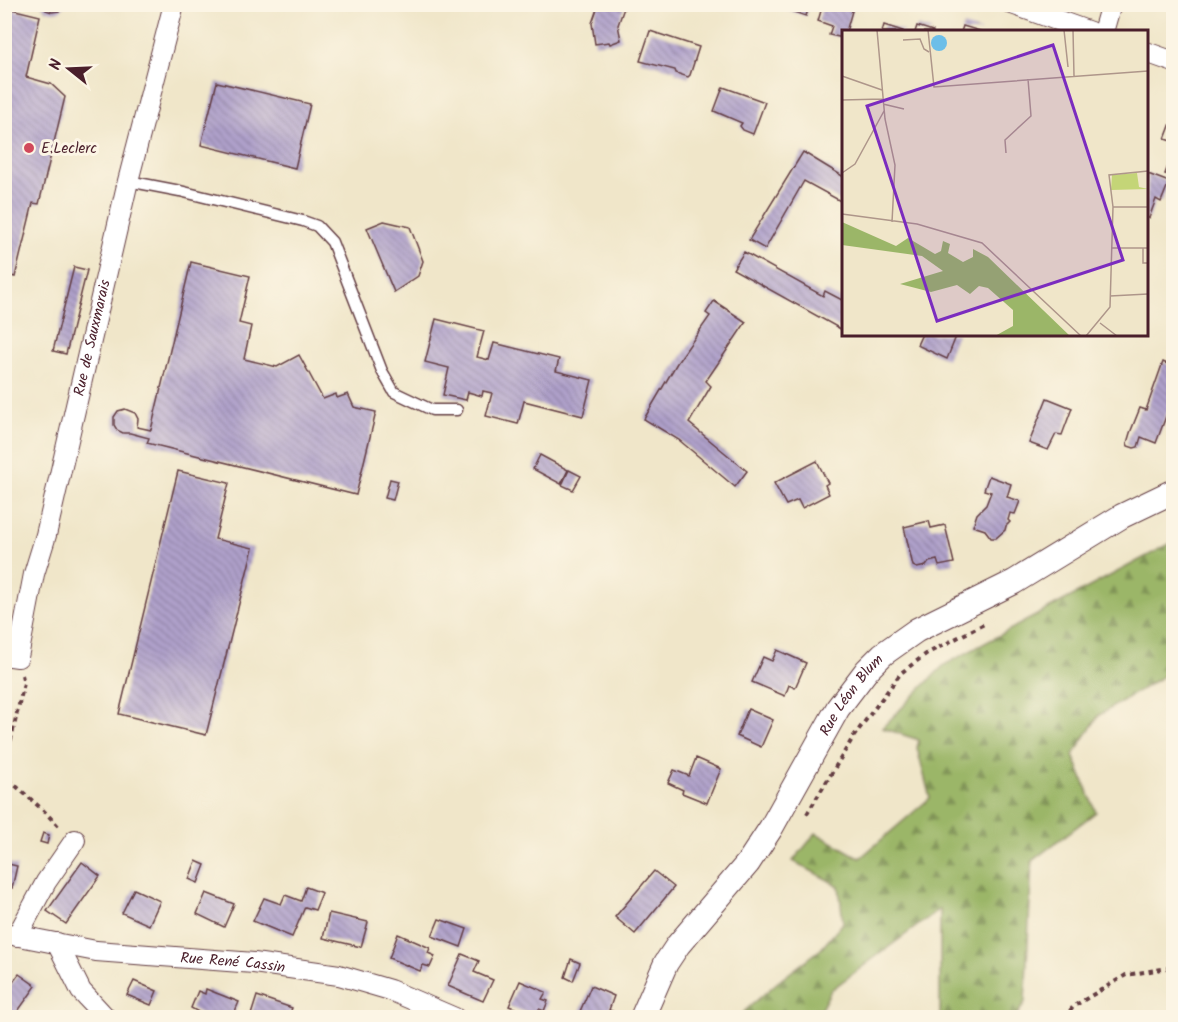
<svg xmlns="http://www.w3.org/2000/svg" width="1178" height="1022" font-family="Kalam,sans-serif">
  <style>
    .forest { fill: url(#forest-firs); stroke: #726a4a; stroke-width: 1.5 }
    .building { fill: url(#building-back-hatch) }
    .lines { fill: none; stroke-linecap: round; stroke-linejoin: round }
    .service-casing { stroke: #633d43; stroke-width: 13 }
    .minor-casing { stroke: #633d43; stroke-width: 22 }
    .tertiary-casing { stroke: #633d43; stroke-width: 26 }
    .path { stroke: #633d43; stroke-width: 4; stroke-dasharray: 4.5 4.5; stroke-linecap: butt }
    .service { stroke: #fff; stroke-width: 10 }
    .minor { stroke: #fff; stroke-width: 20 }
    .tertiary { stroke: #fff; stroke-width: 24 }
    .poi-dot { fill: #d1495b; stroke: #fcf5e5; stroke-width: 2 }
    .labels { text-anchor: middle; stroke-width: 6; stroke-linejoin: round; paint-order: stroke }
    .poi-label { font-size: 15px; fill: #4a1f2b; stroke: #fcf5e5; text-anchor: start }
    .street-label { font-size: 15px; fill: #4a1f2b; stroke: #fcf5e5 }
    .inset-road { fill: none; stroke: #ae968a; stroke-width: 1.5 }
    .view { fill: #7b2cbf; fill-opacity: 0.15; stroke: #7b2cbf; stroke-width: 3 }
    .inset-edge { fill: none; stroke: #4a1f2b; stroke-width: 3 }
  </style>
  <defs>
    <pattern id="forest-firs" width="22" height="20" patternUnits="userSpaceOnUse" patternTransform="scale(1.5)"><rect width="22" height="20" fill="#9bb668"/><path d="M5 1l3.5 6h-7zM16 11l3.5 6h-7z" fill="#809356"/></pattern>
    <pattern id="building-back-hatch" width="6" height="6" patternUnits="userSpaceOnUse" patternTransform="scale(1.5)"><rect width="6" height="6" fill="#afa0ca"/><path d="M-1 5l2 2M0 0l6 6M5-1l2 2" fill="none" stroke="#9082a4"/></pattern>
  </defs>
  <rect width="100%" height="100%" fill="#fcf5e5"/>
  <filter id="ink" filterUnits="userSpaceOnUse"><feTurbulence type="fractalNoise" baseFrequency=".0167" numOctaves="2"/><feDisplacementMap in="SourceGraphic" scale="12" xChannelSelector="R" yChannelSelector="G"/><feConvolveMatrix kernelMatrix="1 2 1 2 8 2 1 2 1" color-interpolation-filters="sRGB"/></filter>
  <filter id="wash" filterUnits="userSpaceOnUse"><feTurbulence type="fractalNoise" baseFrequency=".008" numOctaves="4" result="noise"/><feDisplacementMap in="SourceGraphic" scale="24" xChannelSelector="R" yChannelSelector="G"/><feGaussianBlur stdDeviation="1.35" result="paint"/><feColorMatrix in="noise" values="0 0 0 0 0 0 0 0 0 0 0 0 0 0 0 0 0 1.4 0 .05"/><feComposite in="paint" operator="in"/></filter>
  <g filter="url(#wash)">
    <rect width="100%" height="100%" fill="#f0e6c9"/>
    <path class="forest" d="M1173,542V670L1099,715L1073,755L1096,812L1032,861L1025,1002L1016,1017H940V909L831,990L817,1017H738L779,981L821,949L843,923L839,886L793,861L816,833L860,858L930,798L917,748L919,740L882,728L944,665Z"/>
    <g id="blocks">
      <g class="building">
        <path d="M4,4H12L11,9L40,16L26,77L51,84L65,97L39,204L33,203L15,277L4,274Z"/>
        <path d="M40,4H66L59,11L52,12L46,10Z"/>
        <path d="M594,4L625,5L618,25L621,40L610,44L609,42L595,44L592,23L598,6Z"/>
        <path d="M770,4H810L806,16Z"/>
        <path d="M823,4H854L846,32H844V38L829,35L832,26L818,21Z"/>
        <path d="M884,25L903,31V32H882Z"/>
        <path d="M917,26L933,31V32H915Z"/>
        <path d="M963,26L980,31V32H961Z"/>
        <path d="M650,31L699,47L690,75L688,77L676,73L675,70L640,61Z"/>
        <path d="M217,82L310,104L295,168L201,145Z"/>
        <path d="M723,87L765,102L753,134L743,130L740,126L742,123L714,111Z"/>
        <path d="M1173,118H1174V142L1165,139Z"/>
        <path d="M803,152L844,177V203L804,181L765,249L749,240Z"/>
        <path d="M1168,166L1174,168L1172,176L1165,174Z"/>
        <path d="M1148,174L1169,182L1161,202L1156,199L1149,218H1146Z"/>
        <path d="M384,221L410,227L423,261L418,276L394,292L367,228Z"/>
        <path d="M744,252L823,296L825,291L844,301V331L733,269Z"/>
        <path d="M191,262L250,276L239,323L251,326L244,359L277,367L299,355L323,399L336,394L337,398L348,394L354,407L376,412L356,495L147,443L149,438L130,433H123L117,430L114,425V417L118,411L125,409L135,413L138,419L137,427L151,430Z"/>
        <path d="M74,267L87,270L66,354L53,351Z"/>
        <path d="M714,301L746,322L706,381L711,386L689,423L747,471L735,487L679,440L644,419L677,363L710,316L706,313Z"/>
        <path d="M436,319L484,331L477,357L489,360L494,343L559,359L556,371L592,380L583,416L524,401L518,424L486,416L492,393L483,391L482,396L468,392L466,400L443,395L449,368L425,362Z"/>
        <path d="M922,334H957L947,359L917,345Z"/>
        <path d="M1163,362L1174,367V395L1156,443L1141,437L1138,447L1134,448L1128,446L1127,443L1130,433L1140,408L1146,410Z"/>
        <path d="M1047,398L1072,408L1062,435L1056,434L1048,450L1029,443Z"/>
        <path d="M540,455L568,470L561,484L533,469Z"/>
        <path d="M817,461L828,483L825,485L829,494L802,508L798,500L786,505L774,483Z"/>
        <path d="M569,470L581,476L573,490L562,485Z"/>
        <path d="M178,471L229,483L215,539L253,548L206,735L119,714Z"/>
        <path d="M989,476L1011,484L1007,497L1020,501L1015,514L1010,513L1008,520L1010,522L1006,526L1005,530L996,538H991L985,530L973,526L977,514L986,505L991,492L984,490Z"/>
        <path d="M390,479L398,481L393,500L385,498Z"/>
        <path d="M929,521L931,528L945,525L954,563L939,566L937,560L929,562L926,566L917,568L913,566L904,527Z"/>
        <path d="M777,650L806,663L795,688L789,685L785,696L752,682L763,657L772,661Z"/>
        <path d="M748,709L773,720L761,747L737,736Z"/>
        <path d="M696,758L721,769L707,803L682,793L683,790L668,783L674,770L689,776Z"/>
        <path d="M43,833L49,835L47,844L40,842Z"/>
        <path d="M196,861L205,865L198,883L189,879Z"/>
        <path d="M82,862L100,876L66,924L47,911Z"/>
        <path d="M4,863L17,866L12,888L4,886Z"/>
        <path d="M654,871L674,887L635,934L615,917Z"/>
        <path d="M306,887L322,893L315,910L305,907L292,937L253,921L264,898L281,904L285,895L301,901Z"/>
        <path d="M134,889L160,901L149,925L122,913Z"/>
        <path d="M206,893L234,904L224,927L197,914Z"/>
        <path d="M329,913L368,922L361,947L323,938Z"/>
        <path d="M439,919L467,929L461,947L432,936Z"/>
        <path d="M398,934L430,948L428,953L435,956L430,967L423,965L420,971L389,958Z"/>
        <path d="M462,954L479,961L474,972L493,980L483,1001L448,986Z"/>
        <path d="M571,959L580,963L573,981L565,977Z"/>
        <path d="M19,974L36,986L13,1018H4V994Z"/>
        <path d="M134,981L157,991L151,1005L127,995Z"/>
        <path d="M520,981L546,992L542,999L548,1001L544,1011L539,1009L535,1016L509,1006Z"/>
        <path d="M591,986L614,996L609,1010L617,1013L616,1018H582L578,1016Z"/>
        <path d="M206,989L239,1002L232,1018H209L191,1008L198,991L205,994Z"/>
        <path d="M257,996L292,1008L288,1018H250Z"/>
      </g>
    </g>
  </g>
  <g filter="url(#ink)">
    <use href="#blocks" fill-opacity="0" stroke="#633d43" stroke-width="1.5"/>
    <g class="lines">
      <g class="service-casing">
        <path id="service" d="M128,181L180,191L303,221L317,226L332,242L382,371L394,392L432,410H457"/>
      </g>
      <g class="minor-casing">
        <g id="minor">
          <path d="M1012,4L1090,32"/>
          <path d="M1103,32L1111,4"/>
          <path d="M1146,52L1174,62"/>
          <path id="s1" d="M4,655L18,657L34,574L46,535L128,181L174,4"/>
          <path id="s2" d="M4,933L96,951L254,963L339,975L390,990L455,1018"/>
          <path d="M17,936L46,882L75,840"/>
          <path d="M57,943L81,991L106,1018"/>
        </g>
      </g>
      <g class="tertiary-casing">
        <g id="tertiary">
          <path id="s3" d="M642,1018L666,963L678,945L748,863L771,828L838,708L867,670L883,654L917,630L1014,582L1122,516L1174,491"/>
        </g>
      </g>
      <g class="path">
        <path d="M22,675L24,683L5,765L8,779L43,810L60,828"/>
        <path d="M807,814L854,736L901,673L926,654L986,623"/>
        <path d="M1064,1018L1074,1006L1126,975L1174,967"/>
      </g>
      <use href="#service" class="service"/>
      <use href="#minor" class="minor"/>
      <use href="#tertiary" class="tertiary"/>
    </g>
  </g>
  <circle class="poi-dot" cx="29" cy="148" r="6"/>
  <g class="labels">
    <g class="poi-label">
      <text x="41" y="153">E.Leclerc</text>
    </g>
    <g class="street-label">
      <text dy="5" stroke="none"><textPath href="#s1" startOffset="342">Rue de Sauxmarais</textPath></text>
      <text dy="5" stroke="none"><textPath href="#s3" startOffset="387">Rue Léon Blum</textPath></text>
      <text dy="5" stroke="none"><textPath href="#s2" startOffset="231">Rue René Cassin</textPath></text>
    </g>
  </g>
  <g transform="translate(842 30)">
    <rect width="306" height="306" fill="#f0e6c9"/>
    <path d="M295,143L297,157L306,159L269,160L270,145Z" fill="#c4d577"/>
    <path d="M0,192L54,216L66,208L93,224L99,221L101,211L108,214L106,223L121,232L131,227V219L146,227L228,306H153L171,296V280L146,258L137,256L128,264L115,255L89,262L58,254L101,241L80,226L0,215Z" fill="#9bb668"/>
    <path d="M89 13a8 8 0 1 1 16 0a8 8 0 1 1-16 0Z" fill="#6cbee8"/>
    <path class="inset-road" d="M35,0L43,89L53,135L50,192M86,0L92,57L306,41M222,0L226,37M231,0L232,46M61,10L78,9L82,19L87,22M0,46L40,60M0,70L41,69M41,74L62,79M164,123L163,110L189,86L186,49M0,143L13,134L42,81M271,177H306M0,184L75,194L140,213L239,306M270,218H306M301,218V233H306M268,266L306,264M258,293L275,306M244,306L268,277L271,177L267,145L306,141"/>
    <path class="view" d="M211,15L281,230L95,291L25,76Z"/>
    <rect width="306" height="306" class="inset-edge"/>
  </g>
  <rect width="1178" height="1022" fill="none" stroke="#fcf5e5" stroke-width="24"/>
  <g transform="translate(69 69) rotate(288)" stroke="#fcf5e5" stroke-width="4.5" paint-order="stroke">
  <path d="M0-4.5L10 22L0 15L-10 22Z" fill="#4a1f2b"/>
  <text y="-9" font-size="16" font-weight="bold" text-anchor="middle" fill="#4a1f2b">N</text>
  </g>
</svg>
